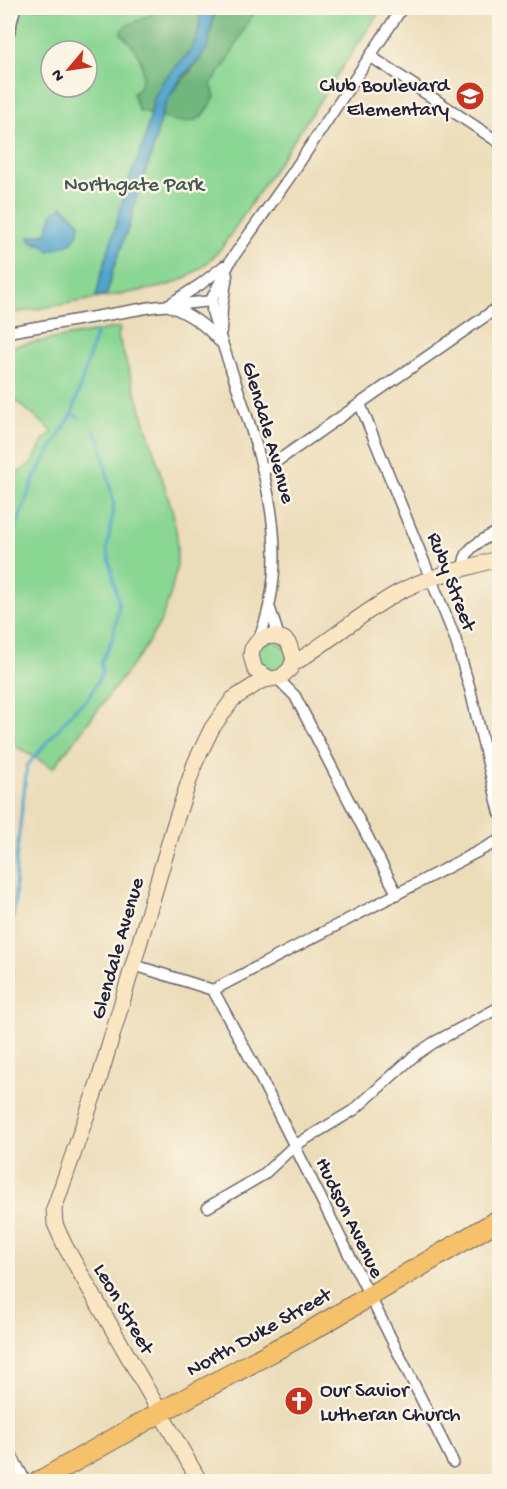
<svg xmlns="http://www.w3.org/2000/svg" width="507" height="1489" font-family="'Gochi Hand',sans-serif">
  <style>
    .green { fill: #8ad693; stroke: #567c67; stroke-width: 1.5; fill-rule: evenodd }
    .forest { fill: #6fb77d; stroke: #486c5c; stroke-width: 1.5 }
    .water { fill: #51a4cd; stroke: #3a6384; stroke-width: 1.5 }
    .lines { fill: none; stroke-linecap: round; stroke-linejoin: round }
    .stream { stroke: #51a4cd; stroke-width: 3 }
    .street-casing { stroke: #696367; stroke-width: 13 }
    .secondary-casing { stroke: #696367; stroke-width: 17 }
    .highway-casing { stroke: #696367; stroke-width: 22 }
    .street { stroke: #fff; stroke-width: 10 }
    .secondary { stroke: #fbe6c4; stroke-width: 15 }
    .highway { stroke: #f5c16b; stroke-width: 20 }
    .labels { text-anchor: middle; stroke-width: 5; stroke-linejoin: round; paint-order: stroke }
    .poi-label { font-size: 21px; fill: #22223b; stroke: #fcf5e5; text-anchor: end }
    .park-label { font-size: 21px; fill: #415855; stroke: #fcf5e5 }
    .street-label { font-size: 21px; fill: #22223b; stroke: #fcf5e5 }
  </style>
  <rect width="100%" height="100%" fill="#fcf5e5"/>
  <filter id="ink" filterUnits="userSpaceOnUse"><feTurbulence type="fractalNoise" baseFrequency=".0167" numOctaves="2"/><feDisplacementMap in="SourceGraphic" scale="12" xChannelSelector="R" yChannelSelector="G"/><feConvolveMatrix kernelMatrix="1 2 1 2 8 2 1 2 1" color-interpolation-filters="sRGB"/></filter>
  <filter id="wash" filterUnits="userSpaceOnUse"><feTurbulence type="fractalNoise" baseFrequency=".008" numOctaves="4" result="noise"/><feDisplacementMap in="SourceGraphic" scale="24" xChannelSelector="R" yChannelSelector="G"/><feGaussianBlur stdDeviation="1.35" result="paint"/><feColorMatrix in="noise" values="0 0 0 0 0 0 0 0 0 0 0 0 0 0 0 0 0 1.4 0 .05"/><feComposite in="paint" operator="in"/></filter>
  <g filter="url(#wash)">
    <rect width="100%" height="100%" fill="#ecddba"/>
    <g class="green">
      <path d="M21,8H382L222,247C206,267 187,280 162,287L8,314V63ZM51,51H87V87H51Z"/>
      <path d="M121,327L118,336L173,513L177,536V565L171,593L161,621L143,651L53,768L8,742V480L32,463L44,439L53,432L8,394V347Z"/>
      <path d="M272,639L289,651L284,671L266,674L255,654L257,648Z"/>
    </g>
    <g class="forest">
      <path d="M161,8H202L198,35L190,52L163,81L154,98L151,113L139,111L133,94C153,76 138,48 121,34L122,29C134,20 149,18 161,8Z"/>
      <path d="M215,8H258L249,20L227,62L211,84L215,97C211,102 208,109 204,114C196,125 172,123 162,116C166,90 188,78 201,57C210,42 213,24 215,8Z"/>
    </g>
    <g class="water">
      <path d="M202,8H215L208,46L201,57L179,81L163,109L152,153L134,204L132,217L112,273L107,294L96,297L100,279L129,180L145,140L154,98L163,81L190,52L198,35Z"/>
      <path d="M63,206L80,223C79,243 67,245 49,251L44,245L31,242L29,237L46,233L53,213Z"/>
    </g>
    <g class="lines">
      <g class="stream">
        <path d="M72,414L80,418"/>
        <path d="M8,548L35,476L72,414L96,334"/>
        <path d="M8,943L15,905L16,859L27,766L75,709L88,699L102,673L101,663L113,637L119,605L107,549L114,505L100,441L94,431"/>
      </g>
    </g>
  </g>
  <g filter="url(#ink)">
    <g class="lines">
      <g class="street-casing">
        <g id="street">
          <path d="M8,36L15,8"/>
          <path d="M370,56L500,143"/>
          <path d="M173,302L201,284L224,266"/>
          <path d="M169,306C190,314 205,324 219,341"/>
          <path d="M221,331L222,308L227,275"/>
          <path d="M8,332L152,307L212,301"/>
          <path d="M360,404L455,638L470,689L500,813"/>
          <path d="M263,471L500,306"/>
          <path d="M464,568C462,547 484,540 500,530"/>
          <path d="M270,609L279,637"/>
          <path d="M258,641C304,532 243,416 212,311L213,296L231,260L289,178L402,8"/>
          <path d="M277,678L295,696L397,894"/>
          <path d="M134,965L213,990L500,840"/>
          <path d="M213,990L256,1069L453,1462"/>
          <path d="M208,1207L263,1175L294,1146L354,1110L414,1056L433,1043L500,1007"/>
          <path d="M8,1449L26,1482"/>
        </g>
      </g>
      <g class="secondary-casing">
        <g id="secondary">
          <path d="M293,664C329,642 361,613 399,592C431,575 466,569 500,558"/>
          <path d="M200,1482L65,1246L55,1224L54,1209L99,1080L174,826L195,763L212,728L233,699L261,681L281,677L290,669L294,659L289,644L284,639L275,636L265,637L258,641L252,649L251,655L255,670L269,678"/>
        </g>
      </g>
      <g class="highway-casing">
        <path id="highway" d="M38,1482L161,1412L314,1329L500,1219"/>
      </g>
      <use href="#street" class="street"/>
      <use href="#secondary" class="secondary"/>
      <use href="#highway" class="highway"/>
    </g>
  </g>
  <defs>
    <g id="school-disc" transform="scale(1.5)"><circle r="9.5" fill="#c8321e" stroke="#fcf5e5"/><path d="M0-5L7-2L0 1L-7-2ZM-4 1L0 2.5L4 1V4Q0 6-4 4Z" fill="#fff"/></g>
    <g id="church-disc" transform="scale(1.5)"><circle r="9.5" fill="#c8321e" stroke="#fcf5e5"/><path d="M-1.2-6h2.4v3.5h3.3v2.4h-3.3V6h-2.4V-.1h-3.3v-2.4h3.3Z" fill="#fff"/></g>
  </defs>
  <g fill-rule="evenodd">
    <use href="#school-disc" x="470" y="96"/>
    <use href="#church-disc" x="299" y="1401"/>
  </g>
  <g class="labels">
    <g class="poi-label">
      <text x="449" y="91">Club Boulevard<tspan x="449" dy="24">Elementary</tspan></text>
      <text x="320" y="1396" text-anchor="start">Our Savior<tspan x="320" dy="24">Lutheran Church</tspan></text>
    </g>
    <g class="park-label">
      <text x="134" y="190">Northgate Park</text>
    </g>
    <g class="street-label">
      <text transform="translate(270 432) rotate(74)" y="7">Glendale Avenue</text>
      <text transform="translate(453 581) rotate(69)" y="7">Ruby Street</text>
      <text transform="translate(116 948) rotate(-74)" y="7">Glendale Avenue</text>
      <text transform="translate(351 1217) rotate(64)" y="7">Hudson Avenue</text>
      <text transform="translate(125 1308) rotate(60)" y="7">Leon Street</text>
      <text transform="translate(258 1331) rotate(-29)" y="7">North Duke Street</text>
    </g>
  </g>
  <rect width="507" height="1489" fill="none" stroke="#fcf5e5" stroke-width="30"/>
  <g transform="translate(69 69) rotate(241)"><circle r="28" fill="#fcf5e5" stroke="#a5a1a1" stroke-width="1.5"/>
  <path d="M0-4.5L10 22L0 15L-10 22Z" fill="#c8321e"/>
  <text y="-9" font-size="16" font-weight="bold" text-anchor="middle" fill="#22223b">N</text>
  </g>
</svg>
